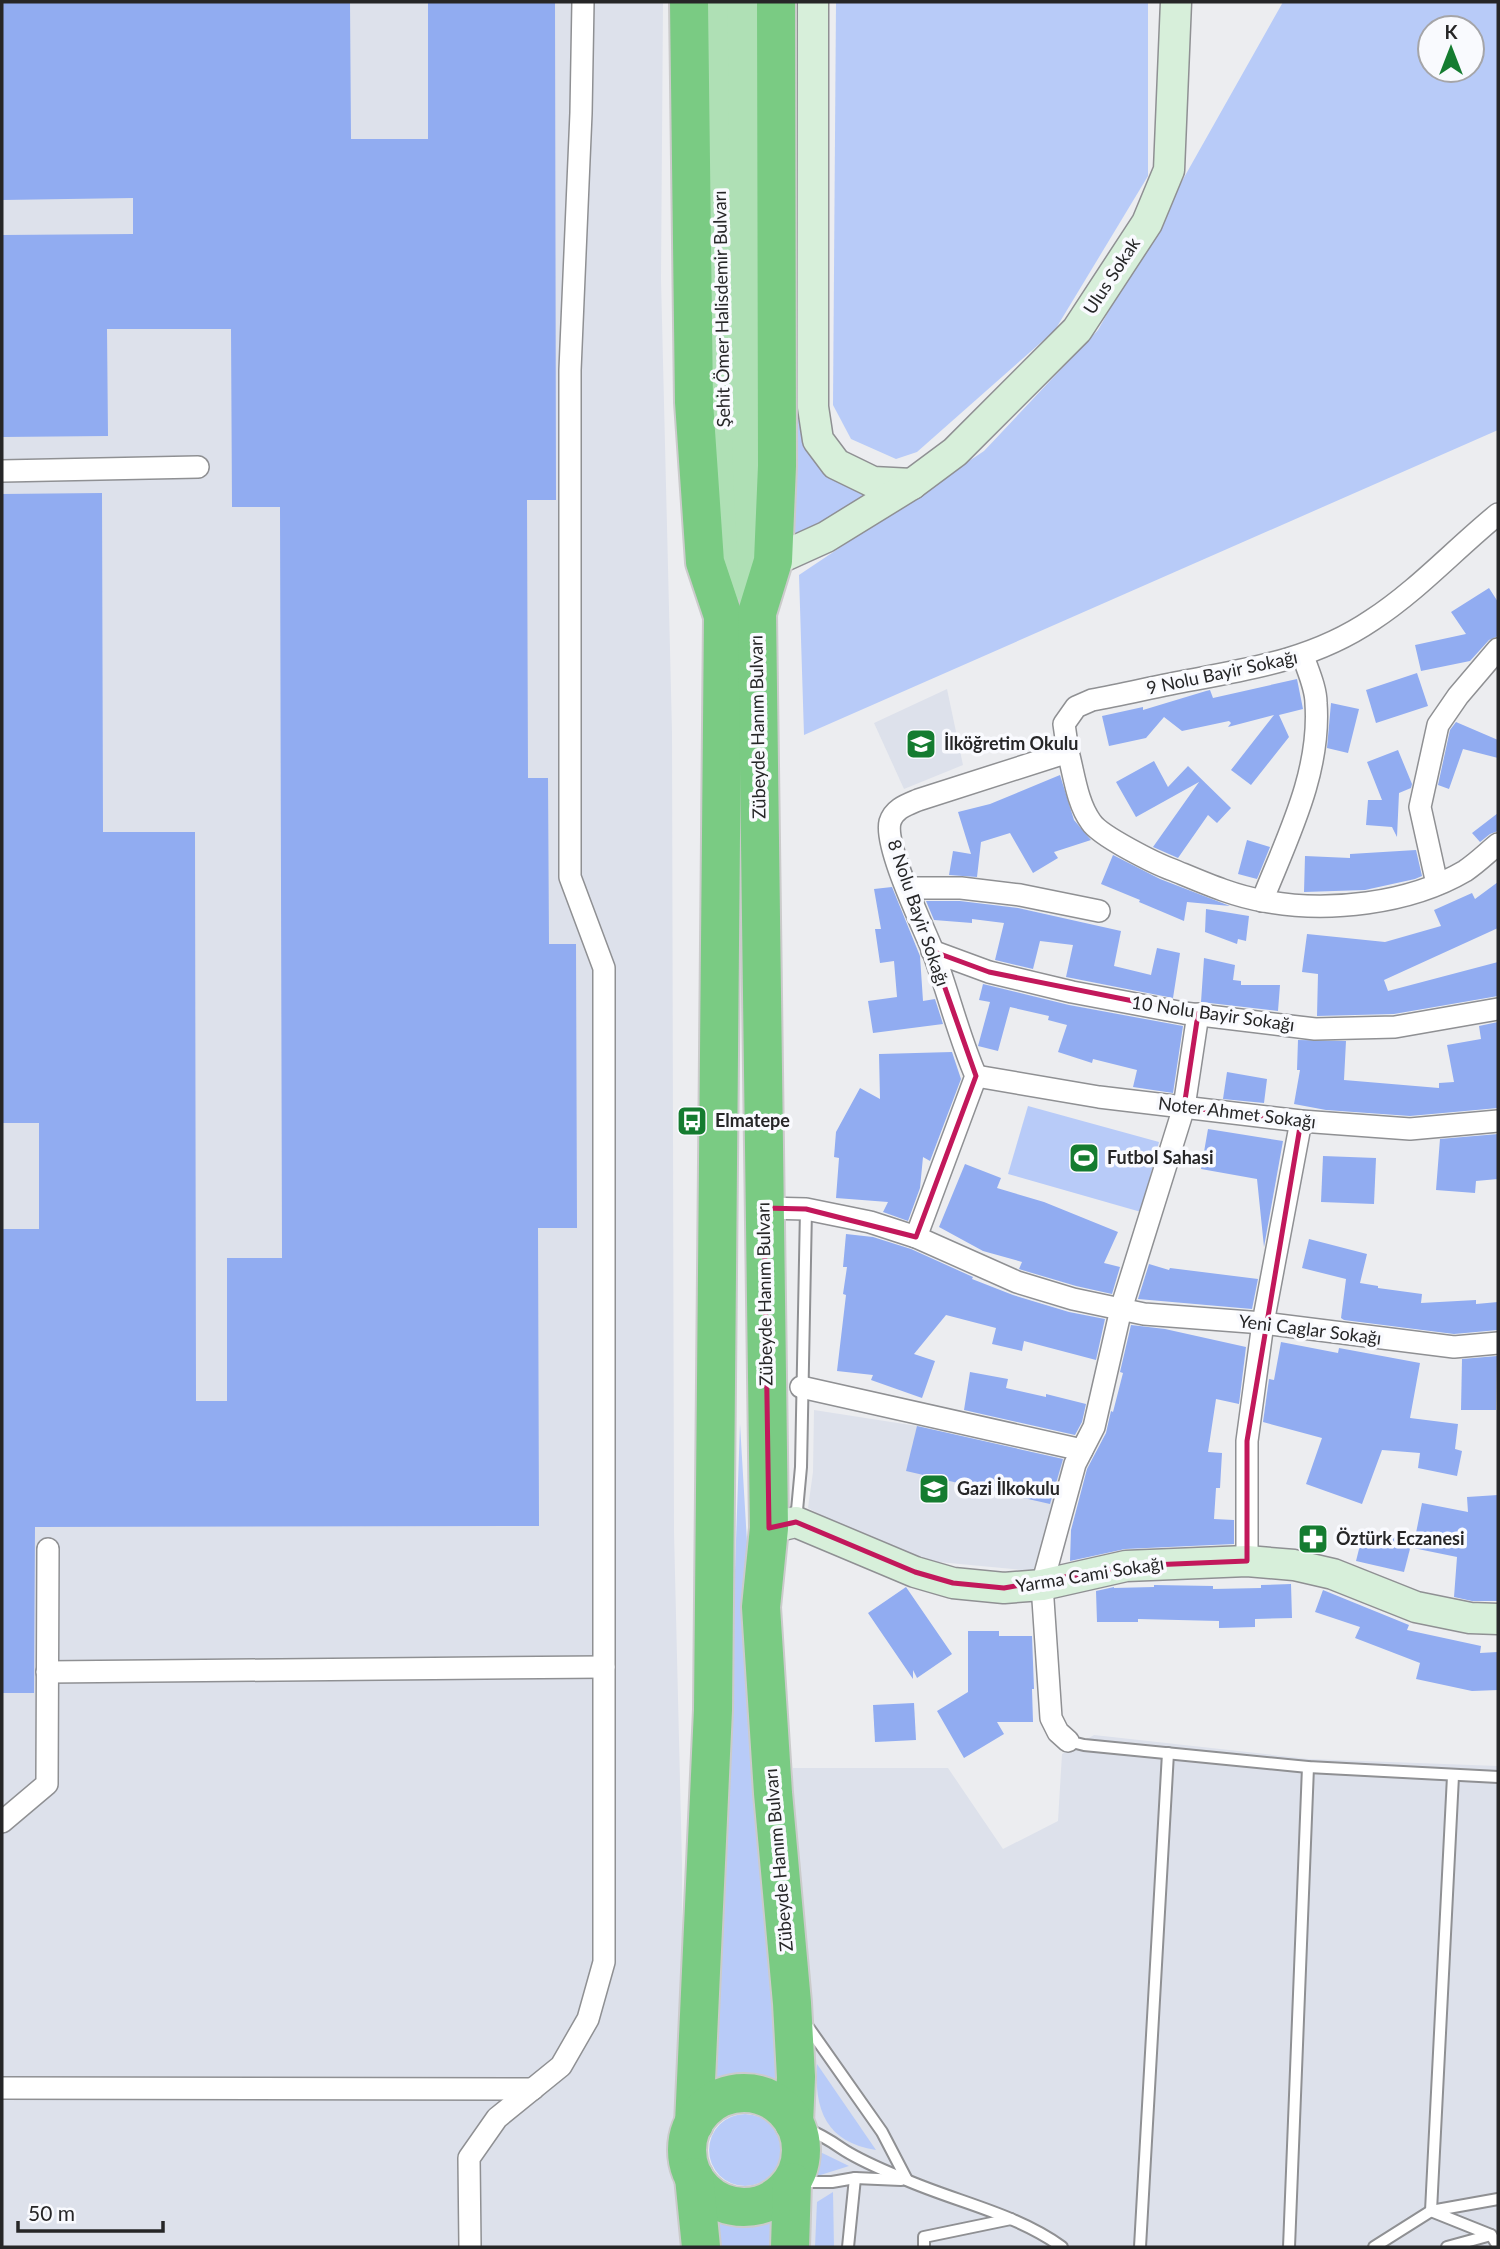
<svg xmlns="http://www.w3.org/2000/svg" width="1500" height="2249" font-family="Lato,sans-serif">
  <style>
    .built { fill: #dde1eb }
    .green { fill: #b8cbf8; fill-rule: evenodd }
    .building { fill: #91acf1 }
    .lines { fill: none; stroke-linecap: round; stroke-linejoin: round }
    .lane-casing { stroke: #8f9093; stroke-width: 14 }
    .street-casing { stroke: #8f9093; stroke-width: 24 }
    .secondary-casing { stroke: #8f9093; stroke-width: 33 }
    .primary-casing { stroke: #cbcbcb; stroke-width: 37 }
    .highway-casing { stroke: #cbcbcb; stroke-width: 42 }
    .lane { stroke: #fff; stroke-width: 10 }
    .street { stroke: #fff; stroke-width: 21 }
    .secondary { stroke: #d7efda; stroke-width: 30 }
    .primary { stroke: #afe0b5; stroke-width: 33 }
    .highway { stroke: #7acb83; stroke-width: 38 }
    .marked { fill: none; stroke: #c2185b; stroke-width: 5; stroke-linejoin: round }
    .labels { text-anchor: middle; stroke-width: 7; stroke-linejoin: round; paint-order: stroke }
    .street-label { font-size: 18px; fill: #262627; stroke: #f9fafe }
    .poi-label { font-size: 18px; font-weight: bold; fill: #262627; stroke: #f9fafe; text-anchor: start }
  </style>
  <rect width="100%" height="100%" fill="#ecedf0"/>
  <g class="built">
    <path d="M2,2H663L661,279L672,732L674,1532L682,1864L683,2247H2Z"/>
    <path d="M947,689L963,765L904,789L874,723Z"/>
    <path d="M814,1410L917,1426L1064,1459L1053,1505L1033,1571L928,1561L846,1528L808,1508L813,1472Z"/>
    <path d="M1094,1735L1309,1759L1498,1766V2247H798L799,2168L802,2152L790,1985L793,1768H948L1003,1849L1058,1821L1062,1754Z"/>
  </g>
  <g class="green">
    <path d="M791,2H803L812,452L863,487V504L789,541Z"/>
    <path d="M836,2H1148V176L1055,330L917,452L896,459L851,439L833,405Z"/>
    <path d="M1283,2H1498V430L804,735L799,575L984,451L1098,330ZM1430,28H1472V70H1430Z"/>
    <path d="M1028,1106L1159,1142L1141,1212L1008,1174Z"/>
    <path d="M740,1424L759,1744L784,2091C755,2081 743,2080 714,2091L729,1745Z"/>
    <path d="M817,2064L876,2150C826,2142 814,2110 817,2064Z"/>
    <circle cx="745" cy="2150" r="36"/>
    <path d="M812,2148L849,2166L811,2178Z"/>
    <path d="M833,2192L834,2247H815L817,2202Z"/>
    <path d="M711,2212L756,2218L780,2212L777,2247H714Z"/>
  </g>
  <g class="building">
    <path d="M2,2H350L351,139H428V2H555L556,500H527L528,778H548L549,944H576L577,1228H538L539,1526L35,1527L34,1693H2V1229H39V1123H2V494L102,493L103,832H195L196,1401H227V1258H282L280,507H232L231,329H107L108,436L2,437V235L133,234V198L2,200Z"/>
    <path d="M1489,588L1498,602V636L1489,640L1470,661L1421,671L1415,645L1466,634L1451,612Z"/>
    <path d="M1417,673L1428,706L1376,723L1366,690Z"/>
    <path d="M1297,679L1303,709L1279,715L1289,737L1251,785L1231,770L1274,715L1228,727L1231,723L1229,721L1182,731L1164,717L1146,738L1109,746L1102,716L1143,707V710L1206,691L1210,690L1213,698Z"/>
    <path d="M1331,703L1359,709L1348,753L1327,748Z"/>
    <path d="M1456,722L1498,740V758L1463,749L1449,789L1438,785L1450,730Z"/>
    <path d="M1398,750L1412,784L1411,788L1399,793L1397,837L1392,827L1366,825L1368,800H1382L1367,762Z"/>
    <path d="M1154,761L1168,787L1188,766L1231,808L1217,823L1208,815L1178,858L1153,847L1199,782L1136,817L1116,782Z"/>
    <path d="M1060,775L1074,820L1091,840L1054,852L1058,858L1033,873L1010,833L981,842L977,877L949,875L953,851L971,854L958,812L990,804Z"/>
    <path d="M1498,813V831L1490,834L1480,842L1472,833Z"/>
    <path d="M1247,840L1270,847L1257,879L1238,874Z"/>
    <path d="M1416,850L1422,876L1415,879L1365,890L1304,892L1305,856L1350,858V854Z"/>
    <path d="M1113,855L1160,879L1230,906L1187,902L1184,921L1139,902L1140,900L1101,884Z"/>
    <path d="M1498,882V928L1384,980L1388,991L1498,962V996L1394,1014L1317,1016L1318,974L1302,972L1307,934L1385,942L1441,926L1434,910L1472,893L1475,899Z"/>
    <path d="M892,887L920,956L923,1001L935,999L943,1024L873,1033L868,1001L897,997L894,961L880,963L875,929H881L874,889Z"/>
    <path d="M926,901H960L1018,908L1121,931L1114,966L1151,975L1157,948L1180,953L1173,998L1066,977L1073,945L1040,941L1033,969L995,960L1004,923L972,919V923L934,920Z"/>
    <path d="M1206,909L1249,916L1246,941L1238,939L1237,944L1205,932Z"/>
    <path d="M1204,958L1235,965L1233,980L1241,981V985H1280L1278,1011L1201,1002Z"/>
    <path d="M983,984L1069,1005L1183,1026L1173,1093L1133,1087L1137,1070L1093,1059L1092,1063L1058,1052L1067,1025L1048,1020L1049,1016L1010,1007L998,1051L978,1046L990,1002L979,1000Z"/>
    <path d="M1498,1022V1108L1410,1116L1326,1110L1294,1104L1300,1070H1297L1298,1040L1346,1041L1344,1080L1439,1088V1083L1454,1082L1447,1045L1481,1039L1479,1026Z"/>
    <path d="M952,1052L961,1079L930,1161L923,1157L920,1188L908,1221L883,1212L888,1202L836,1198L839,1158L834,1157L836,1132L860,1088L880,1099L879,1054Z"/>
    <path d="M1227,1072L1267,1079L1264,1103L1223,1099Z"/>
    <path d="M1208,1129L1283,1141L1264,1247L1257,1179L1201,1169Z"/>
    <path d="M1498,1134V1179L1476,1181L1475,1193L1436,1190L1440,1139Z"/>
    <path d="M1323,1156L1376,1158L1374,1204L1321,1202Z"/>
    <path d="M965,1164L1001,1178L997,1188L1044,1202L1118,1232L1104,1263L1120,1267L1112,1294L1076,1286L1022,1270L1019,1269L1022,1262L983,1251L939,1227Z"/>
    <path d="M846,1234L873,1237L911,1249L973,1277L972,1279L1013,1295L1069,1312L1105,1319L1096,1360L1024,1341L1022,1351L992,1344L996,1328L946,1315L914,1354L935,1361L922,1398L871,1380L873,1375L837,1371L846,1295L843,1294L847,1267H843Z"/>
    <path d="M1309,1239L1367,1254L1360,1283L1378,1286V1288L1422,1294L1421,1303L1476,1300V1304L1498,1302V1330L1454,1334L1344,1320L1341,1318L1346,1279L1302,1268Z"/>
    <path d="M1149,1264L1169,1270L1170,1268L1258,1279L1252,1309L1138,1299Z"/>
    <path d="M1131,1325L1165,1329L1246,1347L1239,1404L1216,1399L1208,1452L1222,1453L1220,1488H1216L1214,1519L1234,1520V1544L1125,1549L1070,1561L1071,1530L1087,1469L1106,1433L1111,1411L1113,1412L1123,1373L1120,1372Z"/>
    <path d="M1281,1342L1338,1353L1339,1348L1420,1363L1410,1418L1458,1424L1455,1449L1462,1451L1457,1476L1418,1468L1420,1453L1382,1450L1362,1504L1306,1484L1322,1438L1263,1422L1269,1379L1274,1380Z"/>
    <path d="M1497,1356L1496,1410H1461L1462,1359Z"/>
    <path d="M970,1372L1008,1379L1006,1388L1046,1397V1394L1086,1404L1082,1422L1075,1435L964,1410Z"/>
    <path d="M917,1426L1063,1459L1050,1504L906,1471Z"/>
    <path d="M1498,1495V1601H1472L1454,1597L1457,1557L1413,1548L1422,1503L1468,1512L1467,1497Z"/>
    <path d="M1364,1529L1412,1541L1404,1572L1356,1561Z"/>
    <path d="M1291,1584L1292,1618L1255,1619V1627L1219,1628V1621L1138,1619V1622H1097L1096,1591L1114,1587V1588L1154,1587V1585L1213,1586V1589L1261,1588V1585Z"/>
    <path d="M906,1587L952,1654L917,1678L913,1670V1679L868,1613Z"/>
    <path d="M1323,1590L1409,1625L1407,1630L1481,1646L1480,1653L1498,1652V1690L1472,1691L1416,1679L1420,1663L1355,1638L1360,1627L1315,1612Z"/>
    <path d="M968,1631H999V1636H1032L1034,1689H1032L1033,1722H997L1004,1734L964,1758L937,1711L968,1692Z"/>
    <path d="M914,1703L916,1740L875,1742L873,1705Z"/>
  </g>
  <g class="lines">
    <g class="lane-casing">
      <g id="lane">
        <path d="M796,1521L801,1467L806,1209"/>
        <path d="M1068,1741L1084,1745L1308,1767L1498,1777"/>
        <path d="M1453,1776L1431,2211L1491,2235L1498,2246"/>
        <path d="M806,2024L882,2132L907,2180"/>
        <path d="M799,2125C815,2132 827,2138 841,2148C860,2161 884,2170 904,2179C956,2202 1015,2213 1062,2247"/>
        <path d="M798,2182H832L855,2178L901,2180"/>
        <path d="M848,2247L855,2178"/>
        <path d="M924,2247V2237L1011,2219"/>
        <path d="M1140,2247L1168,1753"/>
        <path d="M1289,2247L1308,1767"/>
        <path d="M1374,2247L1431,2211L1498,2199"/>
        <path d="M1447,2247L1491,2235"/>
      </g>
    </g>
    <g class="street-casing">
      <g id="street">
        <path d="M2,471L198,467"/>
        <path d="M1068,752L1064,724L1076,707L1092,700C1125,694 1158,686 1191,680C1256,668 1316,658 1372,620C1418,590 1455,549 1498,514"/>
        <path d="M1437,884L1420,807L1438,725L1458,696L1498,649"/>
        <path d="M907,888H961L1020,895L1099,911"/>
        <path d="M1262,901C1287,838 1321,773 1316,703C1316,688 1308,671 1303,656"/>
        <path d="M932,951L989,972L1072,992L1184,1013L1315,1029L1395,1027L1498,1009"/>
        <path d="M976,1076L1099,1097L1301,1121L1410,1129L1498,1121"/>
        <path d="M764,1208L806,1209L870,1222L916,1237L1017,1282L1073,1299L1144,1314L1263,1323L1454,1347L1498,1343"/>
        <path d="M916,1237L976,1076C958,1035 948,991 932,949C922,924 884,846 890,822C894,809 906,805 918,800L1068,752C1074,774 1077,803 1091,822C1100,836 1156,864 1173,870C1202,882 1233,896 1264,901C1327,913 1409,904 1465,871C1477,863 1487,853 1498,844"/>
        <path d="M801,1387L1082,1450"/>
        <path d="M1247,1561V1441L1263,1323L1301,1121"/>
        <path d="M47,1672L604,1667"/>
        <path d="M1068,1741L1058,1732L1051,1718L1042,1585L1075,1464L1094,1427L1121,1309L1184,1107L1198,1014"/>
        <path d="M2,1822L47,1784L48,1549"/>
        <path d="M2,2088L533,2089"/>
        <path d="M470,2247L469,2158L497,2118L561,2066L588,2019L604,1962V968L570,877V370L581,113L583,2"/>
      </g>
    </g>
    <g class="secondary-casing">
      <g id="secondary">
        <path d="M813,2V407L818,440L836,464L873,482L912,484"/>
        <path d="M773,561L826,537L912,484L955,452L1077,330L1147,223L1169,170L1176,2"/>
        <path d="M769,1528L796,1522L915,1572L953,1583L1004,1588L1042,1585L1126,1566L1247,1561L1294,1565L1333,1574L1416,1607L1470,1618L1498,1619"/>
      </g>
    </g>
    <g class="primary-casing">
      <g id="primary">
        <path d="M718,2L724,463L723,594"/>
        <path d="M744,2L749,463L756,601"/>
      </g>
    </g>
    <g class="highway-casing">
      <g id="highway">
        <path d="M689,2L694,402L705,562L723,616L713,1710L694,2124"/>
        <path d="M776,2L777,466L773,561L757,613L769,1528L761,1607L773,1793L792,2003L796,2077L794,2123"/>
        <circle cx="744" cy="2150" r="57"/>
        <path d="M694,2177L701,2247"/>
        <path d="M790,2247L792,2182"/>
      </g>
    </g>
    <use href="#lane" class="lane"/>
    <use href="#street" class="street"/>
    <use href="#secondary" class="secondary"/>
    <use href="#primary" class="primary"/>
    <use href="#highway" class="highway"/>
  </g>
  <path class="marked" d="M932,951L989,972L1198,1014L1184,1107L1301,1121L1247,1441V1561L1126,1566L1004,1588L953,1583L915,1572L796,1522L769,1528L764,1208L806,1209L916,1237L976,1076Z"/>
  <defs>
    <g id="school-square" transform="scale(1.575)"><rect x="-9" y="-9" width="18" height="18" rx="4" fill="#157c30" stroke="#f9fafe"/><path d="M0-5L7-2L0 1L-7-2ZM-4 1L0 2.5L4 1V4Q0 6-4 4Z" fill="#fff"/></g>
    <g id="bus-square" transform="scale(1.575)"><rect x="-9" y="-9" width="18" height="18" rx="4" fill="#157c30" stroke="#f9fafe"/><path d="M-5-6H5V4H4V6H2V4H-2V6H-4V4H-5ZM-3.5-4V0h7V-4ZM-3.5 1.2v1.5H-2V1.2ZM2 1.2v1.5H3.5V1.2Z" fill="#fff"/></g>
    <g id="stadium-square" transform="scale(1.575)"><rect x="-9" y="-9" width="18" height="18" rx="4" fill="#157c30" stroke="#f9fafe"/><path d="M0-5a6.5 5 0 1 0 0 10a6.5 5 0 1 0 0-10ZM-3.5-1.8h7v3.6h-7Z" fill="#fff"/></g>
    <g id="pharmacy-square" transform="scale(1.575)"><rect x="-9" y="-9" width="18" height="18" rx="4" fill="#157c30" stroke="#f9fafe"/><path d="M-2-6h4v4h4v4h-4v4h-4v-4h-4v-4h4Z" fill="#fff"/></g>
  </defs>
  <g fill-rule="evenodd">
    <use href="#school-square" x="921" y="744"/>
    <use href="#bus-square" x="692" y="1121"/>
    <use href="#stadium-square" x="1084" y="1158"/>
    <use href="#school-square" x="934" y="1489"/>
    <use href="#pharmacy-square" x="1313" y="1539"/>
  </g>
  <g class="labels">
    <g class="street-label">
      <text transform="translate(1112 276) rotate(-57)" y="6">Ulus Sokak</text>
      <text transform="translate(722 309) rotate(-91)" y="6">Şehit Ömer Halisdemir Bulvarı</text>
      <text transform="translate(1222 673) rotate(-12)" y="6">9 Nolu Bayir Sokağı</text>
      <text transform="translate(758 727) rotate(-91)" y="6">Zübeyde Hanım Bulvarı</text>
      <text transform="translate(918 913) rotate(71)" y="6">8 Nolu Bayir Sokağı</text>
      <text transform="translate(1213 1014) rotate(8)" y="6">10 Nolu Bayir Sokağı</text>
      <text transform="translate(1237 1113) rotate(7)" y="6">Noter Ahmet Sokağı</text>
      <text transform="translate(765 1294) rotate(-91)" y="6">Zübeyde Hanım Bulvarı</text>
      <text transform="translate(1310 1330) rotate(7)" y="6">Yeni Caglar Sokağı</text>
      <text transform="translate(1090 1575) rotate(-9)" y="6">Yarma Cami Sokağı</text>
      <text transform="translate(779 1860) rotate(-95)" y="6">Zübeyde Hanım Bulvarı</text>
    </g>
    <g class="poi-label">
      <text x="944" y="750">İlköğretim Okulu</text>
      <text x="715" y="1127">Elmatepe</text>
      <text x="1107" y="1164">Futbol Sahasi</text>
      <text x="957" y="1495">Gazi İlkokulu</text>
      <text x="1336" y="1545">Öztürk Eczanesi</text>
    </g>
  </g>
  <rect width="1500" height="2249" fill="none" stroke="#262627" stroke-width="7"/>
  <g transform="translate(1451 49)"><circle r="33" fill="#f9fafe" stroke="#a5a5a8" stroke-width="2"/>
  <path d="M0-5L12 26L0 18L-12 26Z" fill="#157c30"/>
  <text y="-10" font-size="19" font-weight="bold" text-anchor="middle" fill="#262627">K</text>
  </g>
  <path d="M18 2221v10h145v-10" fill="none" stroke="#262627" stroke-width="3.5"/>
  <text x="28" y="2221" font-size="21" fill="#262627" stroke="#f9fafe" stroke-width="5" paint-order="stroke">50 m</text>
</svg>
